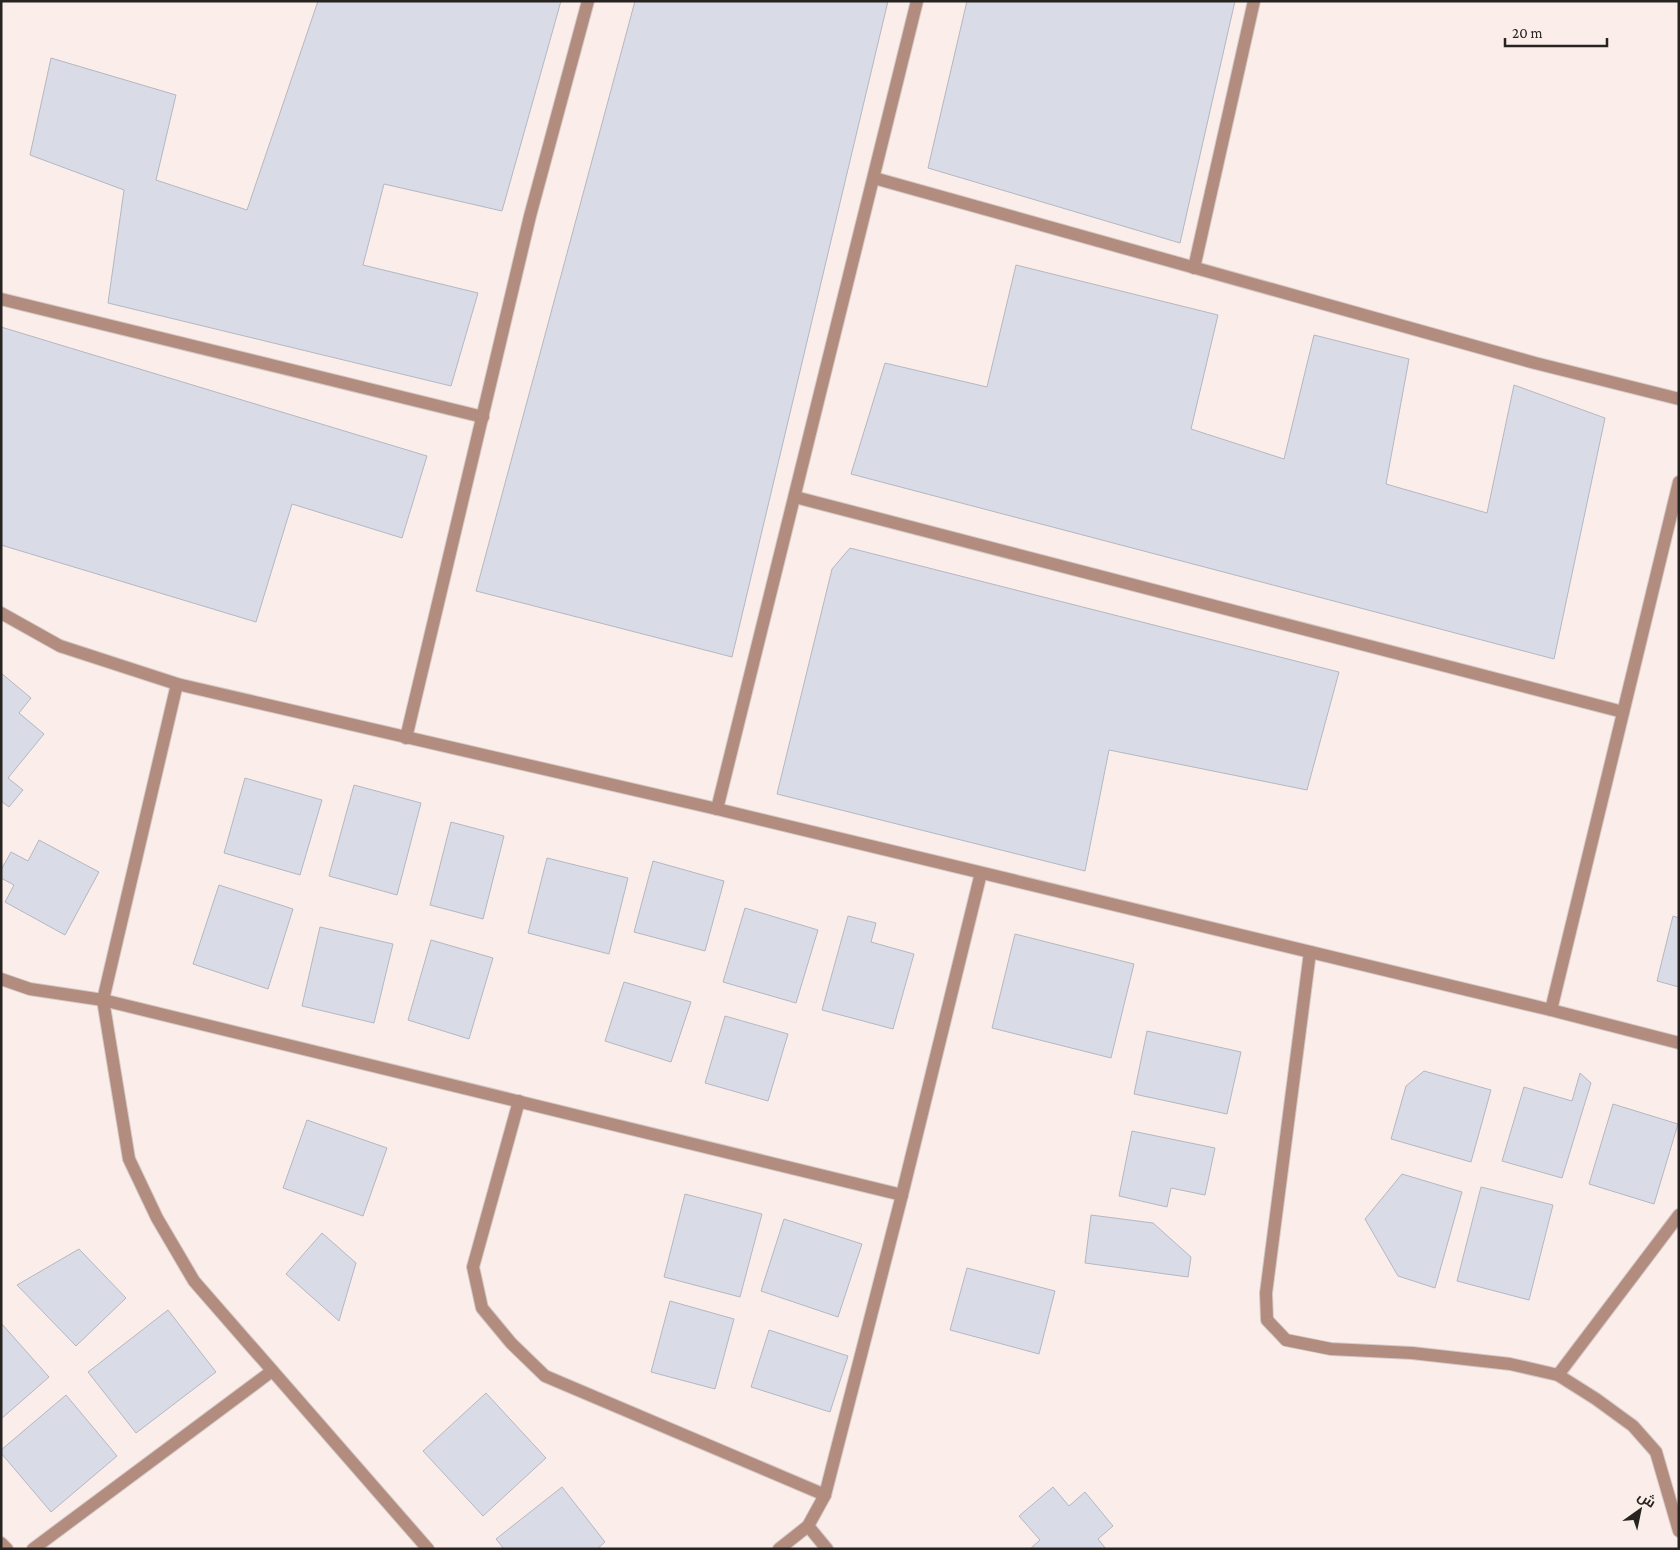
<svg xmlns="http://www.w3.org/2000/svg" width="1680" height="1550" font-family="'Crimson Pro',Cairo,serif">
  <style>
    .building { fill: #d9dbe6; stroke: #b4b7c1 }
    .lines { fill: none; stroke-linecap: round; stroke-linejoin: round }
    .minor-casing { stroke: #d5c9c6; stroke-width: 14 }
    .minor { stroke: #b28c7f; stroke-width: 12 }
  </style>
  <rect width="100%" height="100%" fill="#fbeeea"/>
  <g class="building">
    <path d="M318,1H561L502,211L384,184L363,265L478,293L451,386L108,303L124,190L30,155L51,58L176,95L156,180L247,210Z"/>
    <path d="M635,1H888L732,657L476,591Z"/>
    <path d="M967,1H1235L1180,243L928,168Z"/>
    <path d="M1016,265L1218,315L1191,429L1284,459L1314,335L1409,359L1386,484L1487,513L1514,385L1605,418L1554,659L851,474L885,363L987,387Z"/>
    <path d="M1,327L427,456L402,538L292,504L256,622L1,545Z"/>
    <path d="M850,548L1339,672L1307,790L1109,750L1085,871L777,794L832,569Z"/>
    <path d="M1,673L31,698L19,713L44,734L8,778L23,790L9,807L1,801Z"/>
    <path d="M245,778L322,800L300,875L224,853Z"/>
    <path d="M354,785L421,803L397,895L329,876Z"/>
    <path d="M451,822L504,836L483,919L430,905Z"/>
    <path d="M39,840L99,872L65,935L5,902L14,885L1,878V870L11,852L28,861Z"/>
    <path d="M547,858L628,878L609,954L528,933Z"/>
    <path d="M653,861L724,881L705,951L634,932Z"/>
    <path d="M219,885L293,909L268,989L193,964Z"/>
    <path d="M745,908L818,930L796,1003L723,982Z"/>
    <path d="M848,916L876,923L871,942L914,954L893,1029L822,1010Z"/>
    <path d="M1673,916L1679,918V987L1657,981Z"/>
    <path d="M320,927L393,944L374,1023L302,1006Z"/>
    <path d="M1015,934L1134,964L1111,1058L992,1028Z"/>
    <path d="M431,940L493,958L469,1039L408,1020Z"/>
    <path d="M624,982L691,1002L671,1062L605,1041Z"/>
    <path d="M725,1016L788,1034L768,1101L705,1083Z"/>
    <path d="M1147,1031L1241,1052L1227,1114L1134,1094Z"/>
    <path d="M1424,1071L1491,1090L1471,1162L1391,1139L1406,1086Z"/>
    <path d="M1580,1073L1591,1083L1562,1178L1502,1161L1524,1087L1572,1101Z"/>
    <path d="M1613,1104L1678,1124L1654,1204L1589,1184Z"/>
    <path d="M307,1120L387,1148L363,1216L283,1188Z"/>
    <path d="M1132,1131L1215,1148L1205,1195L1171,1188L1167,1207L1119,1196Z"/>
    <path d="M1402,1174L1462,1192L1435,1288L1398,1276L1365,1219Z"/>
    <path d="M1481,1187L1553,1205L1529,1300L1457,1281Z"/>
    <path d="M685,1194L762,1214L740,1297L664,1277Z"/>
    <path d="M1091,1215L1153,1223L1191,1257L1188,1277L1085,1263Z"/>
    <path d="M784,1219L862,1244L838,1317L761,1291Z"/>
    <path d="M322,1233L356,1263L339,1321L286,1274Z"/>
    <path d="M79,1249L126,1298L76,1346L17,1285Z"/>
    <path d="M967,1268L1055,1291L1039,1354L950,1330Z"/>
    <path d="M670,1301L734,1319L715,1389L651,1372Z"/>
    <path d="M168,1310L216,1372L136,1433L88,1372Z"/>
    <path d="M1,1323L49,1377L1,1419Z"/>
    <path d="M769,1330L848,1356L830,1412L751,1387Z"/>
    <path d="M486,1393L546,1458L483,1516L423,1451Z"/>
    <path d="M66,1395L117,1456L51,1512L1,1453V1450Z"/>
    <path d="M562,1487L605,1542L597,1549H504L496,1539Z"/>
    <path d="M1053,1487L1069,1506L1085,1492L1113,1526L1098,1539L1106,1549H1030L1040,1540L1019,1516Z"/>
  </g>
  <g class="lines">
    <g class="minor-casing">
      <g id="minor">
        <path d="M874,178L1535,363L1679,399"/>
        <path d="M1194,268L1254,1"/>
        <path d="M1,299L483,417"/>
        <path d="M795,497L1623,712"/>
        <path d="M1,613L60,646L177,684L717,809L1551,1010L1679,1043"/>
        <path d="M177,684L103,1000L129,1159L157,1218L194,1281L428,1549"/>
        <path d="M406,738L530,216L588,1"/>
        <path d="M717,809L917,1"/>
        <path d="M1310,952L1266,1293L1267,1320L1286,1340L1331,1349L1412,1353L1510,1364L1558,1375L1596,1399L1633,1426L1656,1452L1679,1531"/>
        <path d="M1,979L30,989L103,1000L902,1195"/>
        <path d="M1551,1010L1679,482"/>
        <path d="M519,1101L473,1267L482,1308L511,1343L545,1376L825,1495"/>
        <path d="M1558,1375L1679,1215"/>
        <path d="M808,1526L827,1549"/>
        <path d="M1,1543L7,1549"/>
        <path d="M33,1549L272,1371"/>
        <path d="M779,1549L808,1526L825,1495L902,1195L981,873"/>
      </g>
    </g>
    <use href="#minor" class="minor"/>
  </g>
  <rect width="1680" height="1550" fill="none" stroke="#272321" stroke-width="5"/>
  <g transform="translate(1640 1510) rotate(33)" stroke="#fbeeea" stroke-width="4" paint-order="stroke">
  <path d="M0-4L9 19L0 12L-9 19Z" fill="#272321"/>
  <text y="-8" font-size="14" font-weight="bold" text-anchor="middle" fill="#272321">ش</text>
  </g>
  <path d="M1505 38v8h102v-8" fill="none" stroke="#272321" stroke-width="2.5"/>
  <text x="1512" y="38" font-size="15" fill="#272321" stroke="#fbeeea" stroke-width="4" paint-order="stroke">20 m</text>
</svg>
